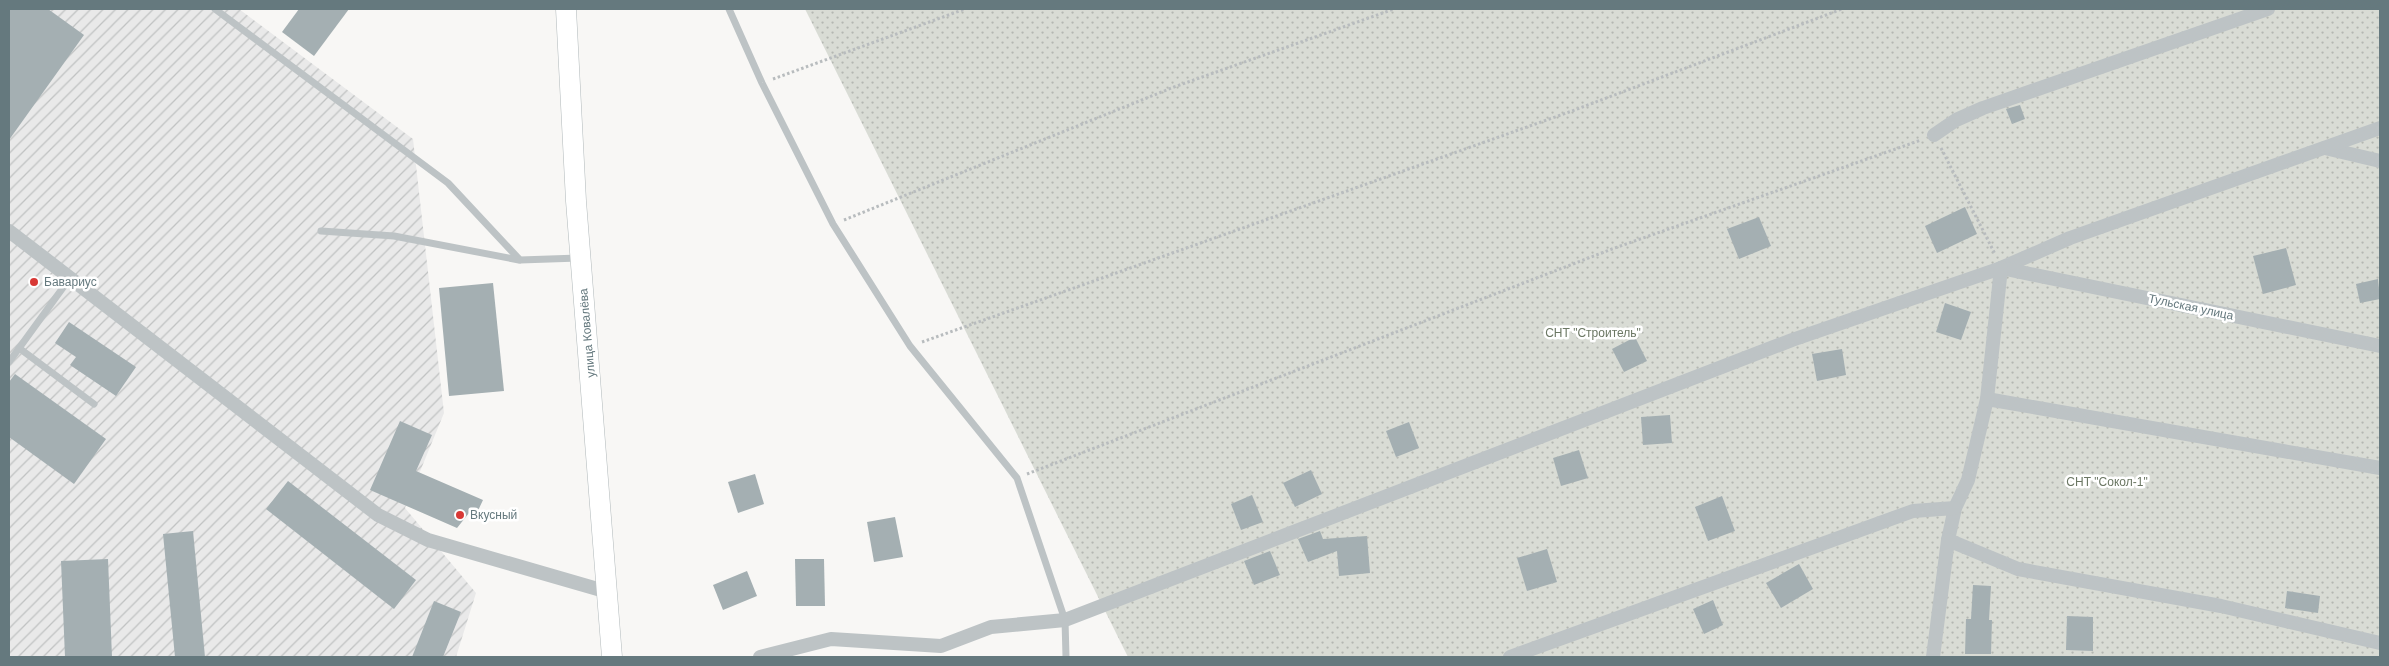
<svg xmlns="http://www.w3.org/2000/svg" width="2389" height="666" font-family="Arial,sans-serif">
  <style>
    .industrial { fill: url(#industrial-furrows) }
    .grass { fill: url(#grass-dots) }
    .building { fill: #a4afb2 }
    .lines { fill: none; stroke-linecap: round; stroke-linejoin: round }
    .secondary-casing { stroke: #b0b8ba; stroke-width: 21 }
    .path { stroke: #b8bcbe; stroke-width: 3; stroke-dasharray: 2.5 2.5; stroke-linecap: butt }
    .lane { stroke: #bdc3c5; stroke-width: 7 }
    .street { stroke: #bdc3c5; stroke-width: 14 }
    .secondary { stroke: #fff; stroke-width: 20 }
    .poi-dot { fill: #d83835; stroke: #fff; stroke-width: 2 }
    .labels { text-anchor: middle; stroke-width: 5; stroke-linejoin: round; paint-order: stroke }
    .poi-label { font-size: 12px; fill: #65797e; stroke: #fff; text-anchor: start }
    .street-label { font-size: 12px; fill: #65797e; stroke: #fff }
    .park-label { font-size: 12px; fill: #6b7763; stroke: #fff }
  </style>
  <defs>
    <pattern id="industrial-furrows" width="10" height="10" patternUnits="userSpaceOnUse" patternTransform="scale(1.25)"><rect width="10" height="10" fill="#e9e9e9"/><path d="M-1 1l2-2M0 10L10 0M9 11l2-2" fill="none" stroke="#c0c2c2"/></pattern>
    <pattern id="grass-dots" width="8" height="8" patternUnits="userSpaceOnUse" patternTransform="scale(1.25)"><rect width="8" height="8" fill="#d9dcd5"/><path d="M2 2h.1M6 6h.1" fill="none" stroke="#b4b7b2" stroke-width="1.8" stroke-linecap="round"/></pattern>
  </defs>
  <rect width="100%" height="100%" fill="#f8f7f5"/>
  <path class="industrial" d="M9,9H239L413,139L444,413L405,508L476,593L456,657H9Z"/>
  <path class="grass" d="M805,9H2380V657H1128Z"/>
  <g class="building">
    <path d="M9,9H48L84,35L9,140Z"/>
    <path d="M299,9H349L314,56L282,32Z"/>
    <path d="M2020,105L2025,119L2012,124L2006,109Z"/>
    <path d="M1965,207L1977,234L1937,253L1925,226Z"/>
    <path d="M1759,217L1771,246L1739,259L1727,229Z"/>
    <path d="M2286,248L2296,285L2263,294L2253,256Z"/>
    <path d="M2378,279L2380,299L2360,303L2356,284Z"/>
    <path d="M493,283L504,391L449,396L439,288Z"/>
    <path d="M1945,303L1971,312L1961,340L1936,332Z"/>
    <path d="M69,322L136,367L116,396L70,365L76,357L55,343Z"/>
    <path d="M1635,337L1647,361L1624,372L1612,349Z"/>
    <path d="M1842,349L1846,375L1817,381L1812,354Z"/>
    <path d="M15,374L106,439L74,484L9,437V382Z"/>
    <path d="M1670,415L1672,443L1643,445L1641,417Z"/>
    <path d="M400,421L432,435L416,471L483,500L475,517L469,513L457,528L370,490Z"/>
    <path d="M1409,422L1419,448L1396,457L1386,431Z"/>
    <path d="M1579,450L1588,478L1561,486L1553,458Z"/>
    <path d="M1311,470L1322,494L1295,507L1283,483Z"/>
    <path d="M755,474L764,504L738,513L728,482Z"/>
    <path d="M288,481L416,580L394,609L266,509Z"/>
    <path d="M1252,495L1263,522L1241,530L1231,504Z"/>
    <path d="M1722,496L1735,531L1708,541L1695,507Z"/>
    <path d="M895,517L903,557L874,562L867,522Z"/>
    <path d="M193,531L205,657H175L163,534Z"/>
    <path d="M1320,531L1323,539L1367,536L1370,573L1339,576L1337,551L1308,562L1298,539Z"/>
    <path d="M1547,549L1557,582L1527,591L1517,558Z"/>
    <path d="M1270,551L1280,575L1254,585L1244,561Z"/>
    <path d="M108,559L112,657H65L61,561Z"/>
    <path d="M795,559H824L825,606H796Z"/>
    <path d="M1799,564L1813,589L1781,608L1766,583Z"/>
    <path d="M747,571L757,596L723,610L713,585Z"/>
    <path d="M1973,585L1991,586L1989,620H1992L1991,654H1965L1966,619H1971Z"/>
    <path d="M2287,591L2320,596L2318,613L2285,608Z"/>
    <path d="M1713,600L1723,625L1704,634L1693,609Z"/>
    <path d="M434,601L461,612L443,657H412Z"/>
    <path d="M2067,616L2093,617V651L2066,650Z"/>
  </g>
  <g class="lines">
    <g class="secondary-casing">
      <path id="secondary" d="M566,9L576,201L612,657"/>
    </g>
    <g class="path">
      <path d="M773,79L965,9"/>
      <path d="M1941,148L1995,254"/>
      <path d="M844,220L1174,87L1394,9"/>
      <path d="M922,342L1572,111L1842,9"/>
      <path d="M1027,474L1612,249L1921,140"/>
    </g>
    <g class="lane">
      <path d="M215,9L448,183L520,260L579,258"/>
      <path d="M729,9L762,83L833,224L910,346L1017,478L1065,620L1066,657"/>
      <path d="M321,231L394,236L519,260"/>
      <path d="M19,348L94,404"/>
      <path d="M9,362L70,278"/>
    </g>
    <g class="street">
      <path d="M1934,135L1956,120L1983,108L2268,9"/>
      <path d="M2325,148L2380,161"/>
      <path d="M9,231L378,515L428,540L608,592"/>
      <path d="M2001,268L2070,238L2380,128"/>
      <path d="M2001,268L2380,346"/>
      <path d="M1987,399L2380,468"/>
      <path d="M760,657L831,639L941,646L991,627L1065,620L1792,340L2001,268L1987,399L1968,480L1955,508L1948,540"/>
      <path d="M1510,657L1913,511L1955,508"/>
      <path d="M1933,657L1948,540L2018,569L2221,606L2380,643"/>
    </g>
    <use href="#secondary" class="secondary"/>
  </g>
  <g class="poi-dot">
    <circle cx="34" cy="282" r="5"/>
    <circle cx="460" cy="515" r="5"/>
  </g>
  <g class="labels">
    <g class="poi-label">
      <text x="44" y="286">Бавариус</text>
      <text x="470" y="519">Вкусный</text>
    </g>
    <g class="street-label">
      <text transform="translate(2191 307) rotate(12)" y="4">Тульская улица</text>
      <text transform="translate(587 333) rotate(-95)" y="4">улица Ковалёва</text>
    </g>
    <g class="park-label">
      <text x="1593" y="337">СНТ "Строитель"</text>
      <text x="2107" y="486">СНТ "Сокол-1"</text>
    </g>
  </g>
  <rect width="2389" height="666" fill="none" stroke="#65797e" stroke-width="20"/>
</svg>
